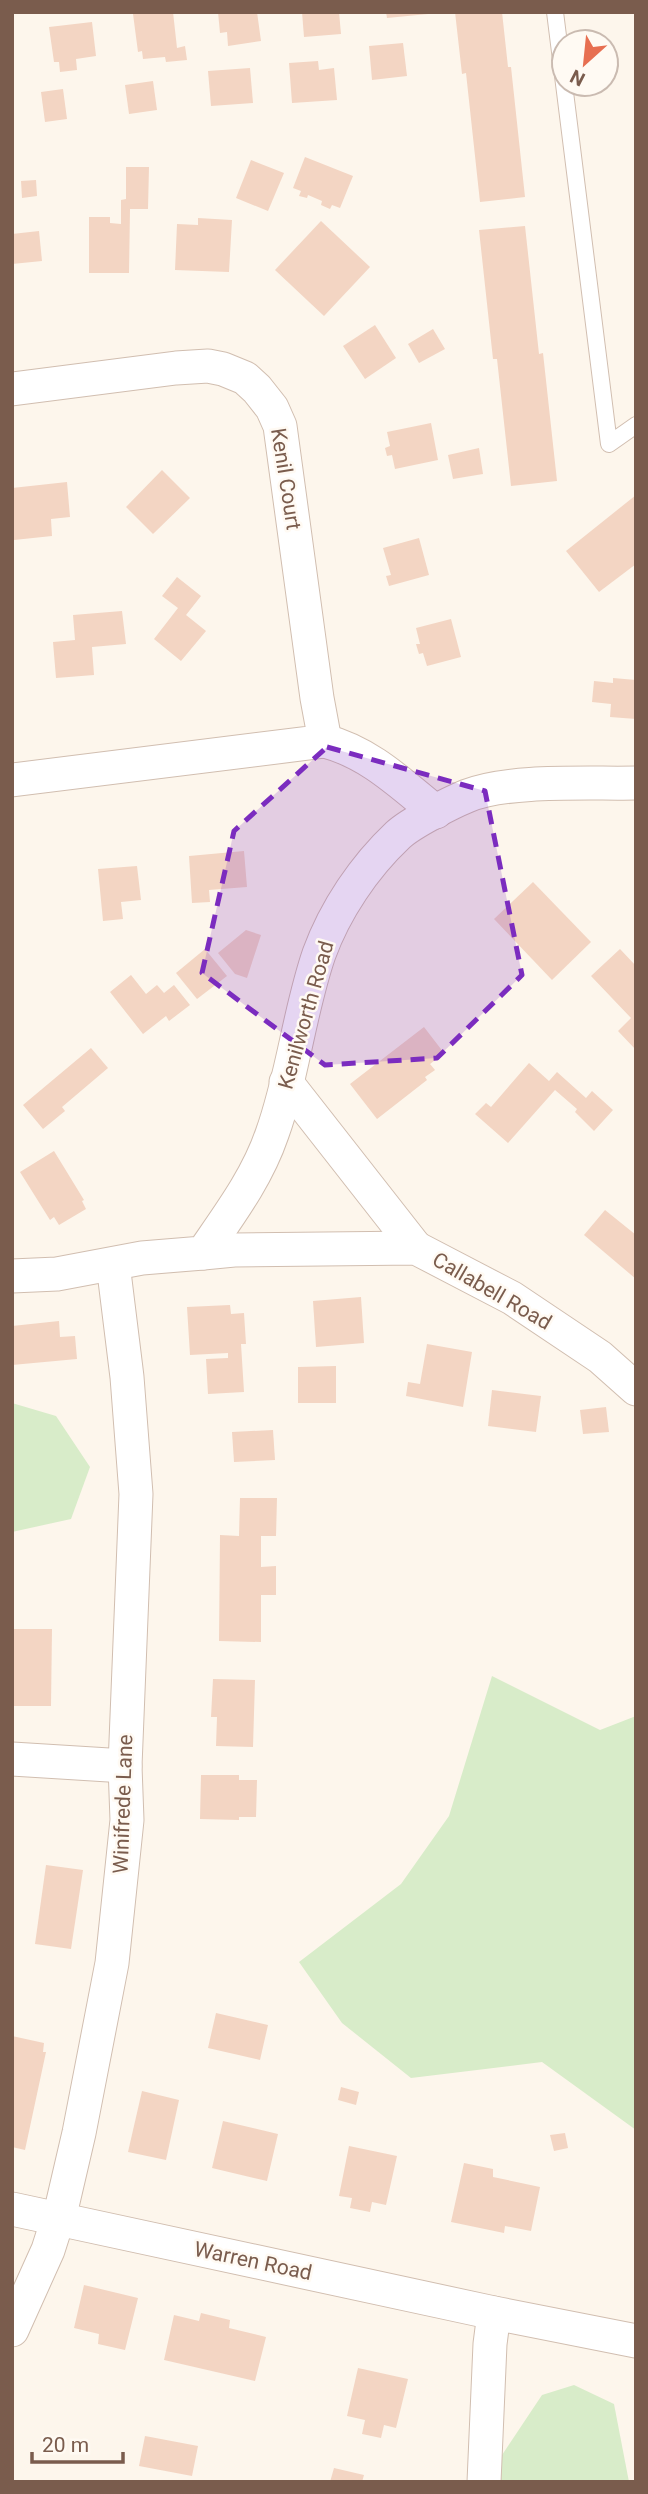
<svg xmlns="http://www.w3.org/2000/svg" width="648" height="2494" font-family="Roboto,sans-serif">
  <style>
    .green { fill: #d8ecc9 }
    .building { fill: #f3d5c3 }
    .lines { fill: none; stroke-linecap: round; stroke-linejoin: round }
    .service-casing { stroke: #d1beb0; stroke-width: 18 }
    .minor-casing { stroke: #d1beb0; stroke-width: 35 }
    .service { stroke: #fff; stroke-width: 16 }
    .minor { stroke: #fff; stroke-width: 33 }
    .marked { fill: #7b2cbf; fill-opacity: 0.2; stroke: #7b2cbf; stroke-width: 5; stroke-dasharray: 14 9; stroke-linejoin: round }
    .labels { text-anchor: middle; stroke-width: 5; stroke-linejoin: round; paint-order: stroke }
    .street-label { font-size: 21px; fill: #7a5c4d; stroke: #fffaf3 }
  </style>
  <rect width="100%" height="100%" fill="#fdf6ec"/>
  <g class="green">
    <path d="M12,1403L56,1416L90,1467L71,1519L12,1532Z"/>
    <path d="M492,1676L600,1730L636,1716V2130L542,2062L411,2078L342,2023L299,1962L401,1884L449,1816Z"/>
    <path d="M574,2385L614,2404L629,2482H484L542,2395Z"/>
  </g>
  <g class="building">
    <path d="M149,12H173L177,48L185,46L187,60L166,62L165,57L143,59L142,51L138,52L133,14Z"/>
    <path d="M218,12H257L261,41L228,46L227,32L220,33Z"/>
    <path d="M302,12H339L341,34L304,37Z"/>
    <path d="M386,12H428V14L387,18Z"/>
    <path d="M455,12H502L508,67H511L525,197L480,202L466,73L462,74Z"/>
    <path d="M92,22L96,56L76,59L77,70L60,72L59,62H54L49,27Z"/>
    <path d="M403,43L407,76L372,80L369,46Z"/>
    <path d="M318,61L319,70L334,68L337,100L292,103L289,63Z"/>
    <path d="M250,68L253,103L211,106L208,71Z"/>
    <path d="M153,81L157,110L129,114L125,85Z"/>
    <path d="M63,89L67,119L45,122L41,92Z"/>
    <path d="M305,157L353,176L340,208L332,205L330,209L321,205L322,201L308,195L307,198L299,196L301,191L293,188Z"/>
    <path d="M251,160L284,173L268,211L236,198Z"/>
    <path d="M126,167H149L148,209H130L129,273H89V217H110V223L121,224V200L126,199Z"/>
    <path d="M36,180L37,196L22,198L21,181Z"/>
    <path d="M198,218L232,220L229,272L175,270L177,224L198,225Z"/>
    <path d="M321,221L370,267L324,316L275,270Z"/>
    <path d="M525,226L539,354L543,353L557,481L511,486L497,359H493L479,230Z"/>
    <path d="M39,231L42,261L12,264V234Z"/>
    <path d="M375,325L396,358L365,379L343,346Z"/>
    <path d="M433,329L445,349L419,363L408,344Z"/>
    <path d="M431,423L438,460L395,469L392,455L387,456L385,448L390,446L387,432Z"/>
    <path d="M479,448L483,474L453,479L448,455Z"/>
    <path d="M162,470L190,498L153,534L126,507Z"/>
    <path d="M67,482L70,517L51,519L52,536L14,540L12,488Z"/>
    <path d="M636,495V564L599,592L566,551Z"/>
    <path d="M419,538L429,575L389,586L386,576L391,575L383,548Z"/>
    <path d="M177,577L201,596L186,615L206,631L181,661L154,639L178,608L162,596Z"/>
    <path d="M122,611L126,644L92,647L94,675L56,678L53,642L75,640L73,615Z"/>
    <path d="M451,619L461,657L427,666L423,653L419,654L418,651L416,644H420L416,628Z"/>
    <path d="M613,678L636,680V719L610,717L611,704L592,702L594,681L613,683Z"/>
    <path d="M244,851L247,887L209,890L210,902L192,903L189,856Z"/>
    <path d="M137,866L141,900L121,902L123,919L103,921L98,869Z"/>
    <path d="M533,882L591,942L552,980L494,919Z"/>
    <path d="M246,930L261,935L247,978L235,974L218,953Z"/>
    <path d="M205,949L227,976L197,999L176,973Z"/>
    <path d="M620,949L636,966V1050L618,1031L631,1018L591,976Z"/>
    <path d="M131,975L146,994L157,985L164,993L174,985L190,1005L169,1021L166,1016L143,1034L110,992Z"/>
    <path d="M424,1027L444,1053L430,1064L435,1070L425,1077L427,1080L377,1119L350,1084Z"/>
    <path d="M91,1048L108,1068L62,1107L65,1111L43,1129L23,1105Z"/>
    <path d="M529,1063L549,1081L557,1072L586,1098L592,1091L613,1110L594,1131L575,1112L577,1109L555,1090L508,1143L475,1114L486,1103L491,1107Z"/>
    <path d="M54,1151L84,1200L82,1201L86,1209L59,1225L54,1217L50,1220L20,1172Z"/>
    <path d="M605,1210L636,1235V1279L584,1235Z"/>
    <path d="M361,1297L364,1343L316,1347L313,1301Z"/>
    <path d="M230,1305L231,1314L244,1313L246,1344H241L244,1392L208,1394L206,1359L228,1358V1353L190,1355L187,1307Z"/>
    <path d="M59,1321L60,1337L75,1336L77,1359L12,1365V1326Z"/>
    <path d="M427,1344L472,1352L463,1407L406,1396L408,1382L420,1384Z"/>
    <path d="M336,1366V1403H298V1367Z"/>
    <path d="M492,1390L541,1396L536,1432L488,1426Z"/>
    <path d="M606,1407L609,1432L583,1434L580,1410Z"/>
    <path d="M273,1430L275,1460L234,1462L232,1432Z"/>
    <path d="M240,1498H277L276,1536H261V1567L276,1566V1595H261V1642L219,1641L220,1535L239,1536Z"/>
    <path d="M12,1629H52L51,1706H12Z"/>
    <path d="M213,1679L255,1680L253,1747L216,1746L217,1717H211Z"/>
    <path d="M201,1775H239V1780H257L256,1817H239V1820L200,1819Z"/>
    <path d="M46,1865L83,1870L71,1949L35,1944Z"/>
    <path d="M216,2013L268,2025L260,2060L208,2048Z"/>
    <path d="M12,2036L44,2043L43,2052H46L25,2150L12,2147Z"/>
    <path d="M341,2087L359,2092L356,2105L338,2100Z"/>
    <path d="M142,2091L179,2100L166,2160L128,2152Z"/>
    <path d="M223,2121L278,2134L267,2181L212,2168Z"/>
    <path d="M565,2133L568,2148L554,2151L550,2135Z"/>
    <path d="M349,2146L397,2156L386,2205L372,2202L370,2212L350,2208L352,2198L339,2196Z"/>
    <path d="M464,2163L493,2169V2177L540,2187L531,2231L505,2226L504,2233L451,2222Z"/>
    <path d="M84,2285L138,2298L125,2350L98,2344L99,2334L74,2328Z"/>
    <path d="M201,2313L230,2320L229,2328L266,2337L255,2381L164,2360L174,2315L199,2321Z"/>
    <path d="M358,2368L408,2379L396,2428L384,2425L381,2438L362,2434L365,2420L347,2416Z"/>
    <path d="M145,2436L198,2446L192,2476L139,2466Z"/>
    <path d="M334,2468L364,2475L362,2482H330Z"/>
  </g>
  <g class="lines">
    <g class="service-casing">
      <path id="service" d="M555,12L609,444L636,425"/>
    </g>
    <g class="minor-casing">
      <g id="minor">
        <path d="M12,389L176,368L208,366L223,369L245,378L257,389L272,408L280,426L317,698L325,741L12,780"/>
        <path d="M325,741C370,753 401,784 436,812"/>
        <path d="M286,1082L416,1248"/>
        <path d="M203,1253L234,1250L416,1248L512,1298L600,1357L636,1389"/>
        <path d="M12,1276L57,1274L142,1258L203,1253C229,1215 257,1178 272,1134C293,1076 299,1012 319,954C335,910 364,867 398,835C411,823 450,803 467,796C509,779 589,784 636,783"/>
        <path d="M12,1759L125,1766"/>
        <path d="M12,2209L494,2313L636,2341"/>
        <path d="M12,2330L48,2250L62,2206L79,2133L112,1963L127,1820L125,1766L136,1494L127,1377L113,1264"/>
        <path d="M484,2482L490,2344L494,2313"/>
      </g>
    </g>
    <use href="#service" class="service"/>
    <use href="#minor" class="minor"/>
  </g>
  <path class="marked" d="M327,747L485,791L522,975L437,1058L325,1065L202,973L234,831Z"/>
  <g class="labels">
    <g class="street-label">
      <text transform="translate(286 479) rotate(81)" y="7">Kenil Court</text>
      <text transform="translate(306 1015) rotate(-74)" y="7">Kenilworth Road</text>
      <text transform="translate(492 1291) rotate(30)" y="7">Callabell Road</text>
      <text transform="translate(123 1804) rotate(-88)" y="7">Winifrede Lane</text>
      <text transform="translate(253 2261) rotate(12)" y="7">Warren Road</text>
    </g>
  </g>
  <rect width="648" height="2494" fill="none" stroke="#7a5c4d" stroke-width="28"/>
  <g transform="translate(585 63) rotate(207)"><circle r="33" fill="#fffaf3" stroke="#cabbb1" stroke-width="2"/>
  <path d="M0-5L12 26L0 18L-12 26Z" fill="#e76f51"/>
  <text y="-10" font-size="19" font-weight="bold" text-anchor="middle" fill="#7a5c4d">N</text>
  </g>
  <path d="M32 2452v10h91v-10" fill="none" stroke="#7a5c4d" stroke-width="3.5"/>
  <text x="42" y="2452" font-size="21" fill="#7a5c4d" stroke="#fffaf3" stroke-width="5" paint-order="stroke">20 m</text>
</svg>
